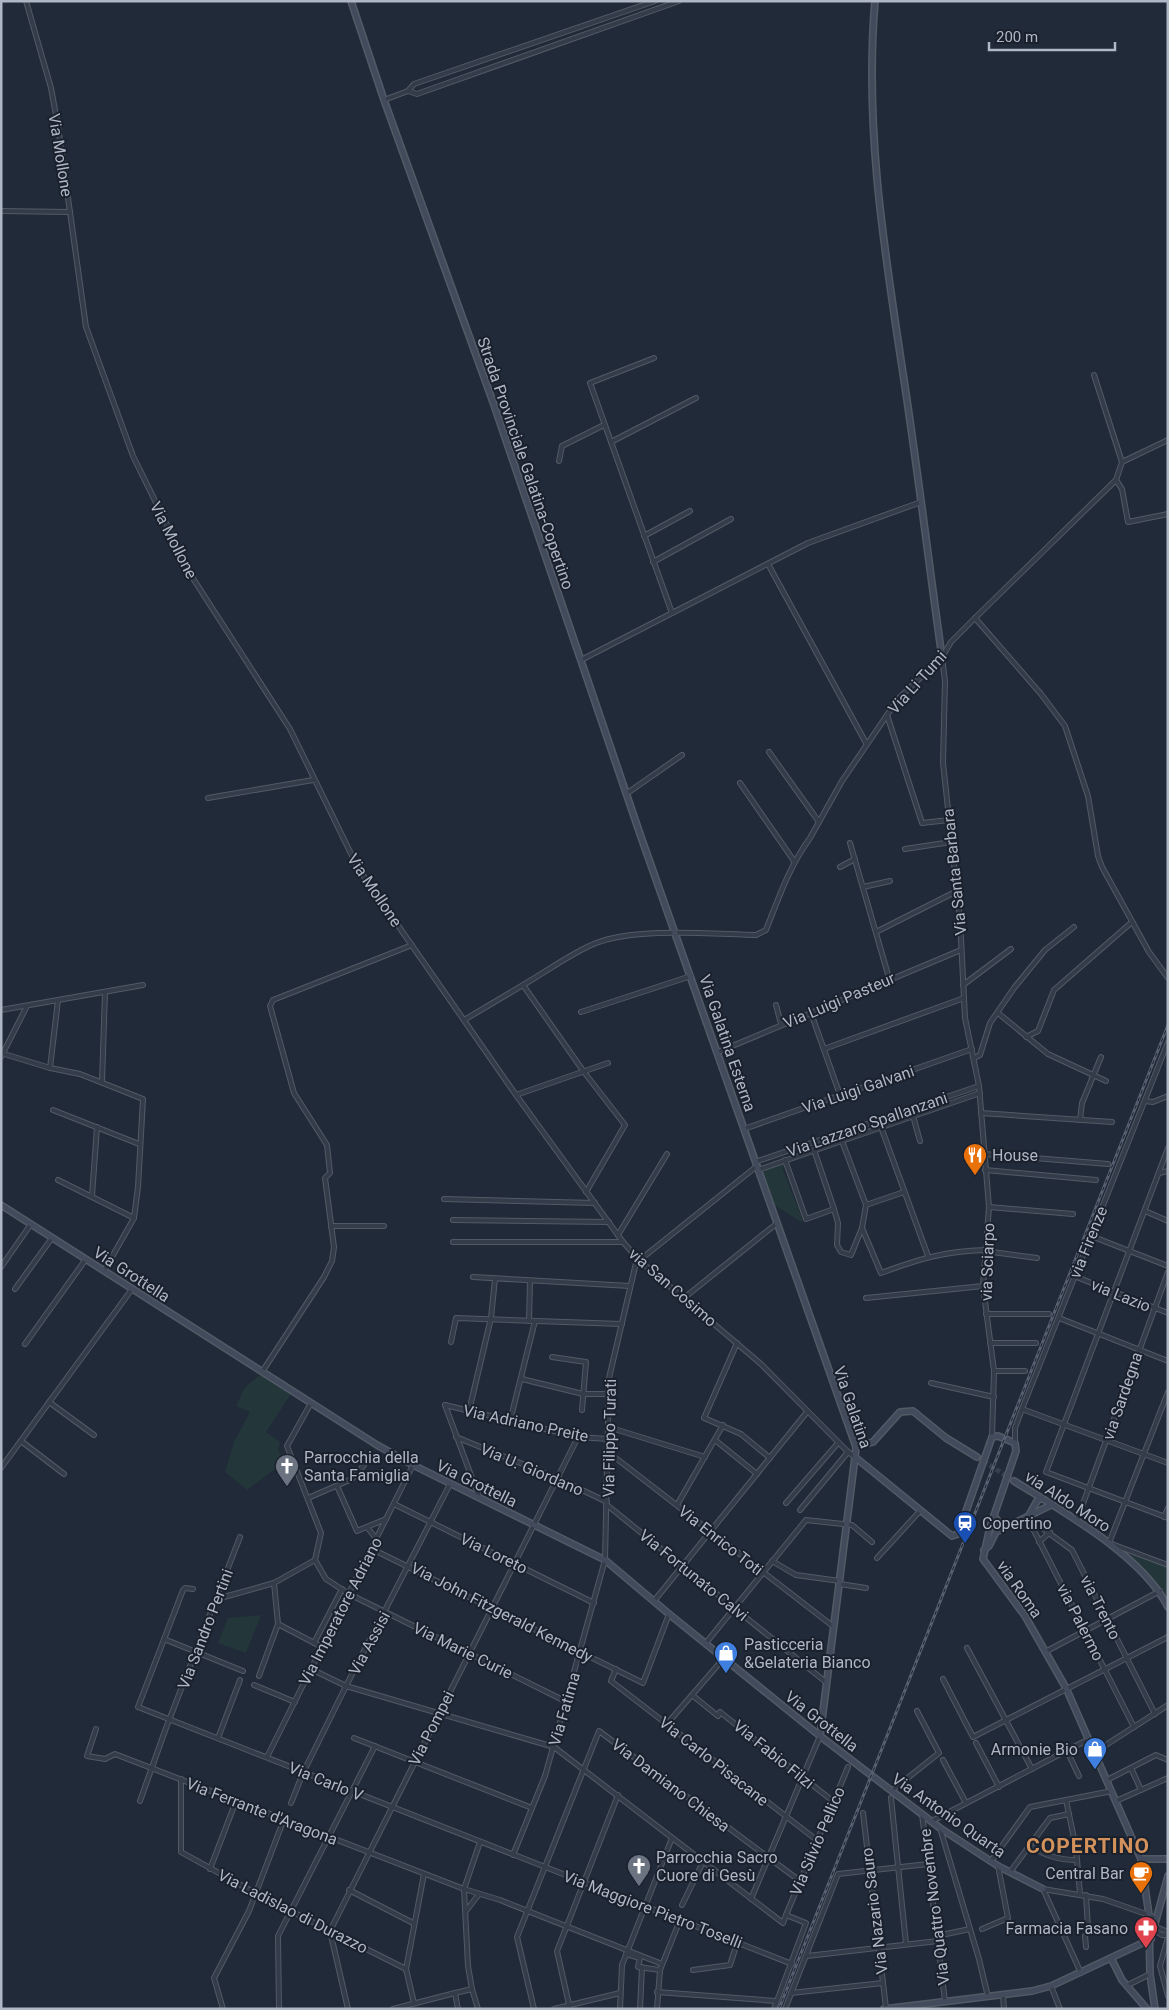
<svg xmlns="http://www.w3.org/2000/svg" width="1169" height="2010" font-family="Roboto,sans-serif">
  <style>
    .green { fill: #233639 }
    .lines { fill: none; stroke-linecap: round; stroke-linejoin: round }
    .secondary-tunnel { stroke: #363f4d; stroke-width: 5; stroke-dasharray: 5 2.5; stroke-linecap: butt }
    .street-casing { stroke: #525a66; stroke-width: 6 }
    .secondary-casing { stroke: #525a66; stroke-width: 8 }
    .street { stroke: #343c49; stroke-width: 4 }
    .secondary { stroke: #424b5c; stroke-width: 5 }
    .rail-casing { stroke: #566070; stroke-width: 3 }
    .rail { stroke: #1a212d; stroke-width: 1; stroke-dasharray: 4; stroke-linecap: butt }
    .labels { text-anchor: middle; stroke-width: 4; stroke-linejoin: round; paint-order: stroke }
    .street-label { font-size: 16px; fill: #afb7c5; stroke: #1a212d }
    .poi-label { font-size: 16px; fill: #afb7c5; stroke: #1a212d; text-anchor: start }
    .district-label { font-size: 21px; font-weight: bold; letter-spacing: 1px; fill: #d3925c; stroke: #1a212d }
  </style>
  <rect width="100%" height="100%" fill="#212a38"/>
  <g class="green">
    <path d="M784,1163L783,1170L803,1221L801,1222L773,1204L763,1174L765,1170Z"/>
    <path d="M260,1375L291,1394L266,1432L280,1442L278,1450L286,1461L247,1490L225,1472L234,1442L250,1412L236,1406L245,1387Z"/>
    <path d="M1134,1555L1168,1567V1599L1161,1587L1131,1560V1556Z"/>
    <path d="M261,1615L246,1653L218,1643L228,1618Z"/>
  </g>
  <g class="lines">
    <path class="secondary-tunnel" d="M977,1457L1014,1481"/>
    <g class="street-casing">
      <g id="street">
        <path d="M26,1L51,88L58,126L86,327L133,456L194,580L290,729L358,868L516,1095L623,1242L640,1261L761,1364L848,1452L855,1457"/>
        <path d="M408,91L417,94L679,1"/>
        <path d="M384,100L408,91L414,84L655,1"/>
        <path d="M1,211L70,212"/>
        <path d="M654,358L590,383L672,613"/>
        <path d="M1094,375L1122,462"/>
        <path d="M611,442L696,398"/>
        <path d="M559,461L562,446L604,425"/>
        <path d="M1116,480L1122,489L1128,522L1168,514"/>
        <path d="M644,536L690,511"/>
        <path d="M653,562L731,519"/>
        <path d="M768,564L866,743"/>
        <path d="M975,618L1041,694L1065,726L1088,796L1098,856L1102,867L1149,952L1168,978"/>
        <path d="M942,657L945,681L943,763L960,919L965,1018L979,1086L989,1207L983,1286L994,1371L992,1437"/>
        <path d="M581,660L808,543L921,502"/>
        <path d="M887,715L922,823L949,820"/>
        <path d="M769,752L819,822"/>
        <path d="M740,783L794,861"/>
        <path d="M626,794L682,755"/>
        <path d="M208,798L313,780"/>
        <path d="M850,843L889,978"/>
        <path d="M905,849L951,842"/>
        <path d="M840,867L855,859"/>
        <path d="M863,887L890,881"/>
        <path d="M876,932L957,891"/>
        <path d="M963,985L1011,949"/>
        <path d="M776,1005L781,1024"/>
        <path d="M1,1010L143,985"/>
        <path d="M581,1012L691,976"/>
        <path d="M811,1013L840,1095"/>
        <path d="M998,1013L1048,1054L1106,1081"/>
        <path d="M464,1020L523,985"/>
        <path d="M1026,1037L1038,1031L1054,990L1132,922"/>
        <path d="M824,1049L964,998"/>
        <path d="M718,1052L961,950"/>
        <path d="M1,1053L50,1068L80,1074L143,1099L138,1187L134,1218L104,1271"/>
        <path d="M1,1057L27,1006"/>
        <path d="M974,1058L980,1055L990,1023L1014,988L1045,950L1074,927"/>
        <path d="M50,1068L58,1000"/>
        <path d="M102,1082L105,992"/>
        <path d="M516,1095L608,1063"/>
        <path d="M1145,1101L1153,1102L1168,1096"/>
        <path d="M53,1110L139,1144"/>
        <path d="M981,1113L1112,1122"/>
        <path d="M913,1116L920,1141"/>
        <path d="M1080,1120L1082,1103L1101,1057"/>
        <path d="M881,1127L928,1256"/>
        <path d="M744,1129L972,1049"/>
        <path d="M1168,1148L1046,1472L1168,1518"/>
        <path d="M814,1150L834,1209L838,1223L837,1245L841,1252L851,1255L862,1228L866,1205L842,1141"/>
        <path d="M984,1154L1108,1164"/>
        <path d="M785,1160L806,1219L834,1209"/>
        <path d="M755,1162L979,1086"/>
        <path d="M758,1170L980,1093"/>
        <path d="M985,1170L1096,1180"/>
        <path d="M1159,1173L1168,1171"/>
        <path d="M58,1180L134,1218"/>
        <path d="M586,1192L625,1125L584,1072L523,985C546,972 571,953 596,943C637,927 711,934 756,935L766,930C779,897 789,867 810,838L842,781L898,699L942,657L951,642L975,618L1116,480L1122,462L1168,440"/>
        <path d="M92,1196L97,1127"/>
        <path d="M444,1199L595,1203"/>
        <path d="M866,1205L904,1192"/>
        <path d="M989,1207L1073,1214"/>
        <path d="M1145,1211L1168,1221"/>
        <path d="M453,1220L609,1222"/>
        <path d="M331,1226H384"/>
        <path d="M862,1228L881,1273C919,1259 945,1251 985,1250"/>
        <path d="M618,1235L667,1154"/>
        <path d="M1091,1236L1168,1266"/>
        <path d="M453,1242H623"/>
        <path d="M985,1251L1037,1258"/>
        <path d="M1,1267L31,1224"/>
        <path d="M1074,1276L1168,1313"/>
        <path d="M473,1277L630,1286"/>
        <path d="M15,1289L52,1238"/>
        <path d="M684,1298L776,1224"/>
        <path d="M866,1298L983,1286"/>
        <path d="M986,1314H1049"/>
        <path d="M1059,1318L1168,1361"/>
        <path d="M529,1321L530,1281"/>
        <path d="M451,1342L456,1318L622,1324"/>
        <path d="M737,1343L704,1418L741,1434L770,1458"/>
        <path d="M990,1343H1036"/>
        <path d="M25,1344L86,1259"/>
        <path d="M552,1357L586,1362L582,1410"/>
        <path d="M994,1371H1025"/>
        <path d="M262,1372L324,1277L332,1261L334,1247L325,1178L330,1173L327,1145L294,1093L270,1006L273,1000L412,945"/>
        <path d="M522,1379L583,1394H608"/>
        <path d="M931,1383L994,1397"/>
        <path d="M1168,1392L1109,1543L1168,1565"/>
        <path d="M49,1402L94,1435"/>
        <path d="M445,1405L578,1437L608,1439"/>
        <path d="M445,1405L479,1497"/>
        <path d="M1022,1409L1168,1463"/>
        <path d="M469,1411L491,1318L495,1279"/>
        <path d="M510,1421L535,1321"/>
        <path d="M608,1427L705,1457"/>
        <path d="M456,1437L557,1478L607,1502"/>
        <path d="M715,1440L757,1474"/>
        <path d="M21,1441L64,1474"/>
        <path d="M1015,1443V1428L1022,1409L1168,1042"/>
        <path d="M608,1452L834,1627"/>
        <path d="M1,1468L132,1289"/>
        <path d="M337,1486L357,1531L386,1519"/>
        <path d="M308,1498L352,1479L364,1465"/>
        <path d="M786,1503L838,1443"/>
        <path d="M394,1504L594,1603"/>
        <path d="M607,1505L827,1683"/>
        <path d="M677,1505L723,1425"/>
        <path d="M800,1510L848,1452"/>
        <path d="M1027,1517L1072,1550L1155,1714"/>
        <path d="M1164,1517L1168,1508"/>
        <path d="M1028,1519L1134,1727"/>
        <path d="M1077,1520L1168,1272"/>
        <path d="M367,1527L377,1540"/>
        <path d="M1039,1542L1050,1532"/>
        <path d="M372,1549L643,1683L669,1614"/>
        <path d="M877,1558L920,1511"/>
        <path d="M315,1560L326,1579L349,1594L567,1702"/>
        <path d="M772,1561L796,1575L840,1581"/>
        <path d="M840,1584L866,1588"/>
        <path d="M193,1589L185,1588L183,1590L138,1707L792,1964"/>
        <path d="M217,1599L274,1583L315,1560L321,1533L287,1446L311,1403"/>
        <path d="M654,1601L807,1412"/>
        <path d="M278,1624L322,1647"/>
        <path d="M164,1639L243,1671"/>
        <path d="M314,1643L342,1589"/>
        <path d="M705,1644L806,1520L852,1525L872,1542"/>
        <path d="M967,1648L1032,1769"/>
        <path d="M1045,1652L1160,1591"/>
        <path d="M311,1669L346,1686L554,1747L783,1923L786,1915L806,1923L774,2009"/>
        <path d="M616,1669L611,1681L818,1841"/>
        <path d="M259,1676L278,1624L274,1583"/>
        <path d="M943,1679L973,1737L1168,1637"/>
        <path d="M254,1685L295,1702"/>
        <path d="M692,1695L718,1716L720,1712L834,1802"/>
        <path d="M666,1725L724,1658"/>
        <path d="M96,1729L87,1756L105,1759L115,1754L464,1889L500,1900L662,1964"/>
        <path d="M218,1738L240,1680"/>
        <path d="M354,1738L532,1808"/>
        <path d="M976,1743L999,1787"/>
        <path d="M1067,1751L1079,1776"/>
        <path d="M1095,1752L1168,1705"/>
        <path d="M267,1757L413,1465"/>
        <path d="M943,1760L966,1803"/>
        <path d="M1131,1768L1141,1790"/>
        <path d="M181,1779V1852L255,1893L406,1969"/>
        <path d="M1107,1780L1156,1755L1168,1760"/>
        <path d="M895,1788L939,1753L917,1711"/>
        <path d="M891,1798L906,1944"/>
        <path d="M1066,1800L1076,1848L1080,1894"/>
        <path d="M140,1801L166,1728L240,1537"/>
        <path d="M1116,1801L1168,1778"/>
        <path d="M291,1803L303,1773L346,1686L450,1484"/>
        <path d="M863,1813L886,2008"/>
        <path d="M922,1814L945,2001"/>
        <path d="M932,1821L1089,1739"/>
        <path d="M940,1828L979,1959L988,1997"/>
        <path d="M1028,1845C1044,1855 1058,1860 1077,1860"/>
        <path d="M513,1855L545,1776L605,1560L609,1378L636,1263L757,1166"/>
        <path d="M991,1861L1030,1807L1112,1791"/>
        <path d="M210,1869L236,1801"/>
        <path d="M1010,1872L1050,1818L1069,1814"/>
        <path d="M1043,1889L1103,1899L1149,1915L1155,1919"/>
        <path d="M1043,1889L1081,1973"/>
        <path d="M349,1890L413,1923"/>
        <path d="M1086,1895L1088,1929"/>
        <path d="M751,1899L820,1736"/>
        <path d="M682,1905L703,1862"/>
        <path d="M466,1911L479,1894"/>
        <path d="M786,1915L848,1767"/>
        <path d="M1154,1926L1168,1932"/>
        <path d="M982,1929L1008,1918L998,1866"/>
        <path d="M1152,1929L1162,1935H1168"/>
        <path d="M946,1934L970,1929"/>
        <path d="M1085,1936L1086,1947"/>
        <path d="M1168,1937L1160,1966L1168,1996"/>
        <path d="M626,1954L640,1958L638,1967L660,1970"/>
        <path d="M807,1956L938,1941"/>
        <path d="M693,1970L730,1965L737,1943"/>
        <path d="M1128,1985L1150,1974"/>
        <path d="M1051,1986L1060,2009"/>
        <path d="M472,1989L468,1966L464,1889L480,1842"/>
        <path d="M657,1992L776,2001"/>
        <path d="M791,1993L883,1983"/>
        <path d="M1003,1995L1004,2009"/>
        <path d="M414,2003L406,1969L424,1874"/>
        <path d="M223,2009L214,1978L249,1911L284,1819"/>
        <path d="M279,2009L278,1936L375,1746"/>
        <path d="M348,2009L330,1931L578,1437"/>
        <path d="M393,2009L455,1993"/>
        <path d="M458,2009L455,1993L472,1989L478,2009"/>
        <path d="M534,2009L517,1937L599,1731L800,1881"/>
        <path d="M554,2009L620,1993"/>
        <path d="M570,2009L557,1951L618,1795"/>
        <path d="M620,2009L622,1965L672,1838"/>
        <path d="M640,2009L642,1967"/>
        <path d="M657,2009L660,1970L680,1920"/>
        <path d="M785,2009L838,1874L928,1864"/>
      </g>
    </g>
    <g class="secondary-casing">
      <g id="secondary">
        <path d="M351,1L384,100L494,405L640,834L856,1447L855,1457L952,1536L958,1534L992,1437L998,1436L1015,1443L1016,1451L990,1527L983,1559L1025,1616L1066,1688L1141,1859L1149,1915L1150,1974L1155,2009"/>
        <path d="M875,1C864,129 885,254 904,380C918,472 929,565 942,657"/>
        <path d="M1,1205L377,1445L413,1465L605,1560L669,1614L820,1736L940,1828L998,1866L1043,1889"/>
        <path d="M856,1447L873,1442L900,1412L913,1411L946,1438L977,1457"/>
        <path d="M1014,1481C1062,1511 1142,1555 1168,1607"/>
        <path d="M994,1516L1001,1525L1007,1524"/>
        <path d="M1028,1517L1037,1501L1041,1498"/>
        <path d="M984,1550L989,1546L996,1532L1051,1505"/>
        <path d="M820,1736L855,1457"/>
        <path d="M1141,1859H1168"/>
        <path d="M1153,1931L1168,1876"/>
        <path d="M1111,1958L1122,1980L1147,2009"/>
        <path d="M884,2009L1032,1991L1051,1986L1151,1939"/>
      </g>
    </g>
    <use href="#street" class="street"/>
    <use href="#secondary" class="secondary"/>
    <g class="rail-casing">
      <path id="rail" d="M779,2009L1168,1025"/>
    </g>
    <use href="#rail" class="rail"/>
  </g>
  <defs>
    <g id="restaurant-pin" transform="scale(1.25)"><path d="M0 17L-7.5 6A9.5 9.5 0 1 1 7.5 6Z" fill="#e8710a" stroke="#1a212d"/><path d="M-5-6h1v4h1v-4h1v4h1v-4h1v5L-1.5 .5V6h-2V.5L-5-1ZM5-6V6H3V1.5H1.5Q1.5-4 5-6Z" fill="#fff"/></g>
    <g id="church-pin" transform="scale(1.25)"><path d="M0 17L-7.5 6A9.5 9.5 0 1 1 7.5 6Z" fill="#6b7280" stroke="#1a212d"/><path d="M-1.2-6h2.4v3.5h3.3v2.4h-3.3V6h-2.4V-.1h-3.3v-2.4h3.3Z" fill="#fff"/></g>
    <g id="station-pin" transform="scale(1.25)"><path d="M0 17L-7.5 6A9.5 9.5 0 1 1 7.5 6Z" fill="#1a4fb4" stroke="#1a212d"/><path d="M-3-6H3Q5-6 5-4V2Q5 4 3 4L4.5 6H3L1.5 4h-3L-3 6H-4.5L-3 4Q-5 4-5 2V-4Q-5-6-3-6ZM-3.5-4v3h7v-3ZM-3.5 1v1.5H-2V1ZM2 1v1.5H3.5V1Z" fill="#fff"/></g>
    <g id="shop-pin" transform="scale(1.25)"><path d="M0 17L-7.5 6A9.5 9.5 0 1 1 7.5 6Z" fill="#3f7fe0" stroke="#1a212d"/><path d="M-5-2.5h2.3a2.7 3.5 0 0 1 5.4 0H5L5.5 6h-11ZM-1.5-2.5h3a1.5 2.3 0 0 0-3 0Z" fill="#fff"/></g>
    <g id="cafe-pin" transform="scale(1.25)"><path d="M0 17L-7.5 6A9.5 9.5 0 1 1 7.5 6Z" fill="#e8710a" stroke="#1a212d"/><path d="M-5.5-4.5H6V0H3Q3 3.5 0 3.5H-2.5Q-5.5 3.5-5.5 0ZM3-3.2v2h1.7v-2ZM-6 4.5H4V6H-6Z" fill="#fff"/></g>
    <g id="pharmacy-pin" transform="scale(1.25)"><path d="M0 17L-7.5 6A9.5 9.5 0 1 1 7.5 6Z" fill="#e0444e" stroke="#1a212d"/><path d="M-2-6h4v4h4v4h-4v4h-4v-4h-4v-4h4Z" fill="#fff"/></g>
  </defs>
  <g fill-rule="evenodd">
    <use href="#restaurant-pin" x="975" y="1155"/>
    <use href="#church-pin" x="287" y="1466"/>
    <use href="#station-pin" x="965" y="1523"/>
    <use href="#shop-pin" x="726" y="1653"/>
    <use href="#shop-pin" x="1095" y="1749"/>
    <use href="#church-pin" x="639" y="1866"/>
    <use href="#cafe-pin" x="1141" y="1873"/>
    <use href="#pharmacy-pin" x="1146" y="1928"/>
  </g>
  <g class="labels">
    <g class="street-label">
      <text transform="translate(61 155) rotate(81)" y="6">Via Mollone</text>
      <text transform="translate(526 463) rotate(71)" y="6">Strada Provinciale Galatina-Copertino</text>
      <text transform="translate(174 540) rotate(63)" y="6">Via Mollone</text>
      <text transform="translate(917 682) rotate(-48)" y="6">Via Li Tumi</text>
      <text transform="translate(954 872) rotate(-96)" y="6">Via Santa Barbara</text>
      <text transform="translate(375 890) rotate(56)" y="6">Via Mollone</text>
      <text transform="translate(839 1000) rotate(-23)" y="6">Via Luigi Pasteur</text>
      <text transform="translate(728 1043) rotate(71)" y="6">Via Galatina Esterna</text>
      <text transform="translate(858 1089) rotate(-19)" y="6">Via Luigi Galvani</text>
      <text transform="translate(867 1124) rotate(-19)" y="6">Via Lazzaro Spallanzani</text>
      <text transform="translate(1088 1242) rotate(-68)" y="6">via Firenze</text>
      <text transform="translate(987 1262) rotate(-88)" y="6">via Sciarpo</text>
      <text transform="translate(132 1274) rotate(33)" y="6">Via Grottella</text>
      <text transform="translate(673 1287) rotate(41)" y="6">via San Cosimo</text>
      <text transform="translate(1121 1295) rotate(22)" y="6">via Lazio</text>
      <text transform="translate(1122 1396) rotate(-71)" y="6">via Sardegna</text>
      <text transform="translate(853 1407) rotate(71)" y="6">Via Galatina</text>
      <text transform="translate(526 1423) rotate(12)" y="6">Via Adriano Preite</text>
      <text transform="translate(609 1438) rotate(-89)" y="6">Via Filippo Turati</text>
      <text transform="translate(532 1469) rotate(23)" y="6">Via U. Giordano</text>
      <text transform="translate(477 1483) rotate(26)" y="6">Via Grottella</text>
      <text transform="translate(1068 1501) rotate(33)" y="6">via Aldo Moro</text>
      <text transform="translate(721 1540) rotate(38)" y="6">Via Enrico Toti</text>
      <text transform="translate(494 1553) rotate(26)" y="6">Via Loreto</text>
      <text transform="translate(694 1575) rotate(39)" y="6">Via Fortunato Calvi</text>
      <text transform="translate(1020 1589) rotate(55)" y="6">via Roma</text>
      <text transform="translate(1101 1607) rotate(63)" y="6">via Trento</text>
      <text transform="translate(340 1611) rotate(-63)" y="6">Via Imperatore Adriano</text>
      <text transform="translate(502 1612) rotate(27)" y="6">Via John Fitzgerald Kennedy</text>
      <text transform="translate(1081 1622) rotate(63)" y="6">via Palermo</text>
      <text transform="translate(205 1629) rotate(-69)" y="6">Via Sandro Pertini</text>
      <text transform="translate(369 1643) rotate(-62)" y="6">Via Assisi</text>
      <text transform="translate(463 1650) rotate(26)" y="6">Via Marie Curie</text>
      <text transform="translate(564 1709) rotate(-74)" y="6">Via Fatima</text>
      <text transform="translate(822 1721) rotate(38)" y="6">Via Grottella</text>
      <text transform="translate(431 1728) rotate(-63)" y="6">Via Pompei</text>
      <text transform="translate(774 1754) rotate(39)" y="6">Via Fabio Filzi</text>
      <text transform="translate(714 1761) rotate(38)" y="6">Via Carlo Pisacane</text>
      <text transform="translate(326 1781) rotate(22)" y="6">Via Carlo V</text>
      <text transform="translate(671 1785) rotate(37)" y="6">Via Damiano Chiesa</text>
      <text transform="translate(262 1811) rotate(21)" y="6">Via Ferrante d'Aragona</text>
      <text transform="translate(949 1815) rotate(35)" y="6">Via Antonio Quarta</text>
      <text transform="translate(817 1841) rotate(-67)" y="6">Via Silvio Pellico</text>
      <text transform="translate(934 1907) rotate(-97)" y="6">Via Quattro Novembre</text>
      <text transform="translate(653 1909) rotate(21)" y="6">Via Maggiore Pietro Toselli</text>
      <text transform="translate(293 1911) rotate(27)" y="6">Via Ladislao di Durazzo</text>
      <text transform="translate(874 1911) rotate(-97)" y="6">Via Nazario Sauro</text>
    </g>
    <g class="poi-label">
      <text x="992" y="1161">House</text>
      <text x="304" y="1463">Parrocchia della<tspan x="304" dy="18">Santa Famiglia</tspan></text>
      <text x="982" y="1529">Copertino</text>
      <text x="744" y="1650">Pasticceria<tspan x="744" dy="18">&amp;Gelateria Bianco</tspan></text>
      <text x="1078" y="1755" text-anchor="end">Armonie Bio</text>
      <text x="656" y="1863">Parrocchia Sacro<tspan x="656" dy="18">Cuore di Gesù</tspan></text>
      <text x="1124" y="1879" text-anchor="end">Central Bar</text>
      <text x="1128" y="1934" text-anchor="end">Farmacia Fasano</text>
    </g>
    <g class="district-label">
      <text x="1088" y="1853">COPERTINO</text>
    </g>
  </g>
  <rect width="1169" height="2010" fill="none" stroke="#afb7c5" stroke-width="5"/>
  <path d="M989 42v8h126v-8" fill="none" stroke="#afb7c5" stroke-width="2.5"/>
  <text x="996" y="42" font-size="15" fill="#afb7c5" stroke="#1a212d" stroke-width="4" paint-order="stroke">200 m</text>
</svg>
